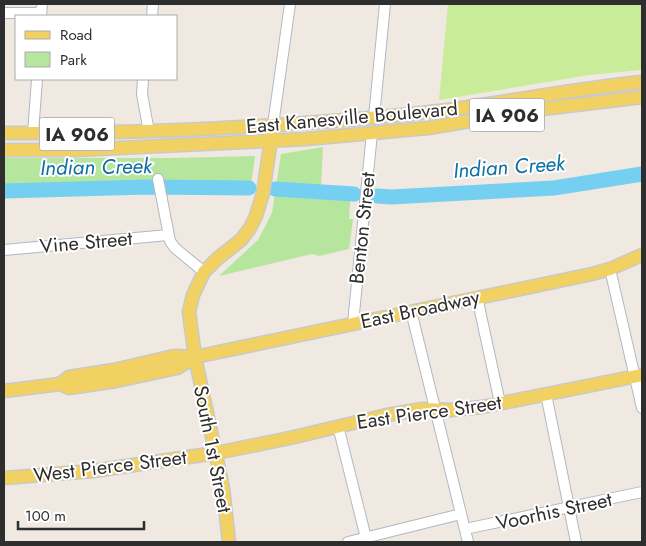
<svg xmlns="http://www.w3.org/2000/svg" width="646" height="546" font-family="Jost,sans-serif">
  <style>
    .green { fill: #b6e59e }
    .pitch { fill: #c9ec9a }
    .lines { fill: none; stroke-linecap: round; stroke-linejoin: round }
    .river { stroke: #75cff0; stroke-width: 15 }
    .minor-casing { stroke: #b4b7c1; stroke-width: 12 }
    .major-casing { stroke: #c9c9c9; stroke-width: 15 }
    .minor { stroke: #fff; stroke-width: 10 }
    .major { stroke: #f2d163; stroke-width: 12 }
    .labels { text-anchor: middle; stroke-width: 4; stroke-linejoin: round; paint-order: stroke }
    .shield { fill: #fff; stroke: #6d6d6d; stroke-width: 1 }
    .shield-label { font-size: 19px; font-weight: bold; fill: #2e2e2e }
    .street-label { font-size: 20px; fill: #2e2e2e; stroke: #fff }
    .water-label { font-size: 21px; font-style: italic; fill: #0d6fa3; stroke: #fff }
  </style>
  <rect width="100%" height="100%" fill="#efe9e1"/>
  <g class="green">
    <path d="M323,147L321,186L351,190L349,219H353L349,249L319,256L312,254L219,276L258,240L272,213L281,154Z"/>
    <path d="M255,156L250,193L167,185L4,194V158H174Z"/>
  </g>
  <path class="pitch" d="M448,4H642V70L589,75L439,100Z"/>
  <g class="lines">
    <g class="river">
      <path d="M275,189L354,194"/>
      <path d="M4,191L147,187L249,188"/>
      <path d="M377,196L391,197L554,188L642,174"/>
    </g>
    <g class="minor-casing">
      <g id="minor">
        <path d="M4,13H41"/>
        <path d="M41,16L42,4"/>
        <path d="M152,16L153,4"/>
        <path d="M143,79L142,94L149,132"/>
        <path d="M374,117L385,4"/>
        <path d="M273,125L290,4"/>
        <path d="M33,133L37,79"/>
        <path d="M158,179L170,241L175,248L204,272"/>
        <path d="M4,250L168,235"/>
        <path d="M610,269L642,408"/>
        <path d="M477,297L500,403"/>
        <path d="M411,311L468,542"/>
        <path d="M353,323L372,133"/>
        <path d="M546,394L576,542"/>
        <path d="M338,426L367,542"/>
        <path d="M465,529L642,492"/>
        <path d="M348,542L461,514"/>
      </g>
    </g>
    <g class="major-casing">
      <g id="major">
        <path d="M4,133C144,134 283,127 422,113C496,105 568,89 642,82"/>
        <path d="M4,150H76L306,139L428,128L542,109L642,97"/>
        <path d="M60,384L69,377L114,370L174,356L195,357L592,274L610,269L642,255"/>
        <path d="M4,391L60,384L69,388L116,381L177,368L195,357"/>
        <path d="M4,478L93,471L216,453L290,438L387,415L423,409L452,410L482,407L642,375"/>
        <path d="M229,542L223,488L195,357L189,312L193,295L204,272L217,259L241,240L250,228L256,216L263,193L272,133"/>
      </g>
    </g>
    <use href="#minor" class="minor"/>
    <use href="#major" class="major"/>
  </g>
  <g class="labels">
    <g class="shield">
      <rect x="469.5" y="98.5" width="75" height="33" rx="4"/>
      <rect x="39.5" y="117.5" width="75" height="33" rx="4"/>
    </g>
    <g class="shield-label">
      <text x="507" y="122">IA 906</text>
      <text x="77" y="141">IA 906</text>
    </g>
    <g class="street-label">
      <text transform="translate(352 117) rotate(-5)" y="7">East Kanesville Boulevard</text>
      <text transform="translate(362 228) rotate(-84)" y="7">Benton Street</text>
      <text transform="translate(86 242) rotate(-5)" y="7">Vine Street</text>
      <text transform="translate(420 309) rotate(-12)" y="7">East Broadway</text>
      <text transform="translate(429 412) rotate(-8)" y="7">East Pierce Street</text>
      <text transform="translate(213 449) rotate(79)" y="7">South 1st Street</text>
      <text transform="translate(110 466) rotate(-7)" y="7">West Pierce Street</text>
      <text transform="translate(554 511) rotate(-12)" y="7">Voorhis Street</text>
    </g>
    <g class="water-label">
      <text transform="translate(96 167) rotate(-1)" y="7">Indian Creek</text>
      <text transform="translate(509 167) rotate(-4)" y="7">Indian Creek</text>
    </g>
  </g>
  <rect width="646" height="546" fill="none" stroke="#2e2e2e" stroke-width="10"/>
  <rect x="15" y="15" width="162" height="65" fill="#ffffff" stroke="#ababab"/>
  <rect x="25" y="31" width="25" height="8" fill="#f2d163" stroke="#ababab"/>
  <text x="60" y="40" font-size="15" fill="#2e2e2e">Road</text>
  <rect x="25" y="52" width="25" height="15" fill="#b6e59e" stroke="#ababab"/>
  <text x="60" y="65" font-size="15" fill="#2e2e2e">Park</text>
  <path d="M18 521v8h126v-8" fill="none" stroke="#2e2e2e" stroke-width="2.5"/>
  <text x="25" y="521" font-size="15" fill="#2e2e2e" stroke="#ffffff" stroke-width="4" paint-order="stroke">100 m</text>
</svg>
